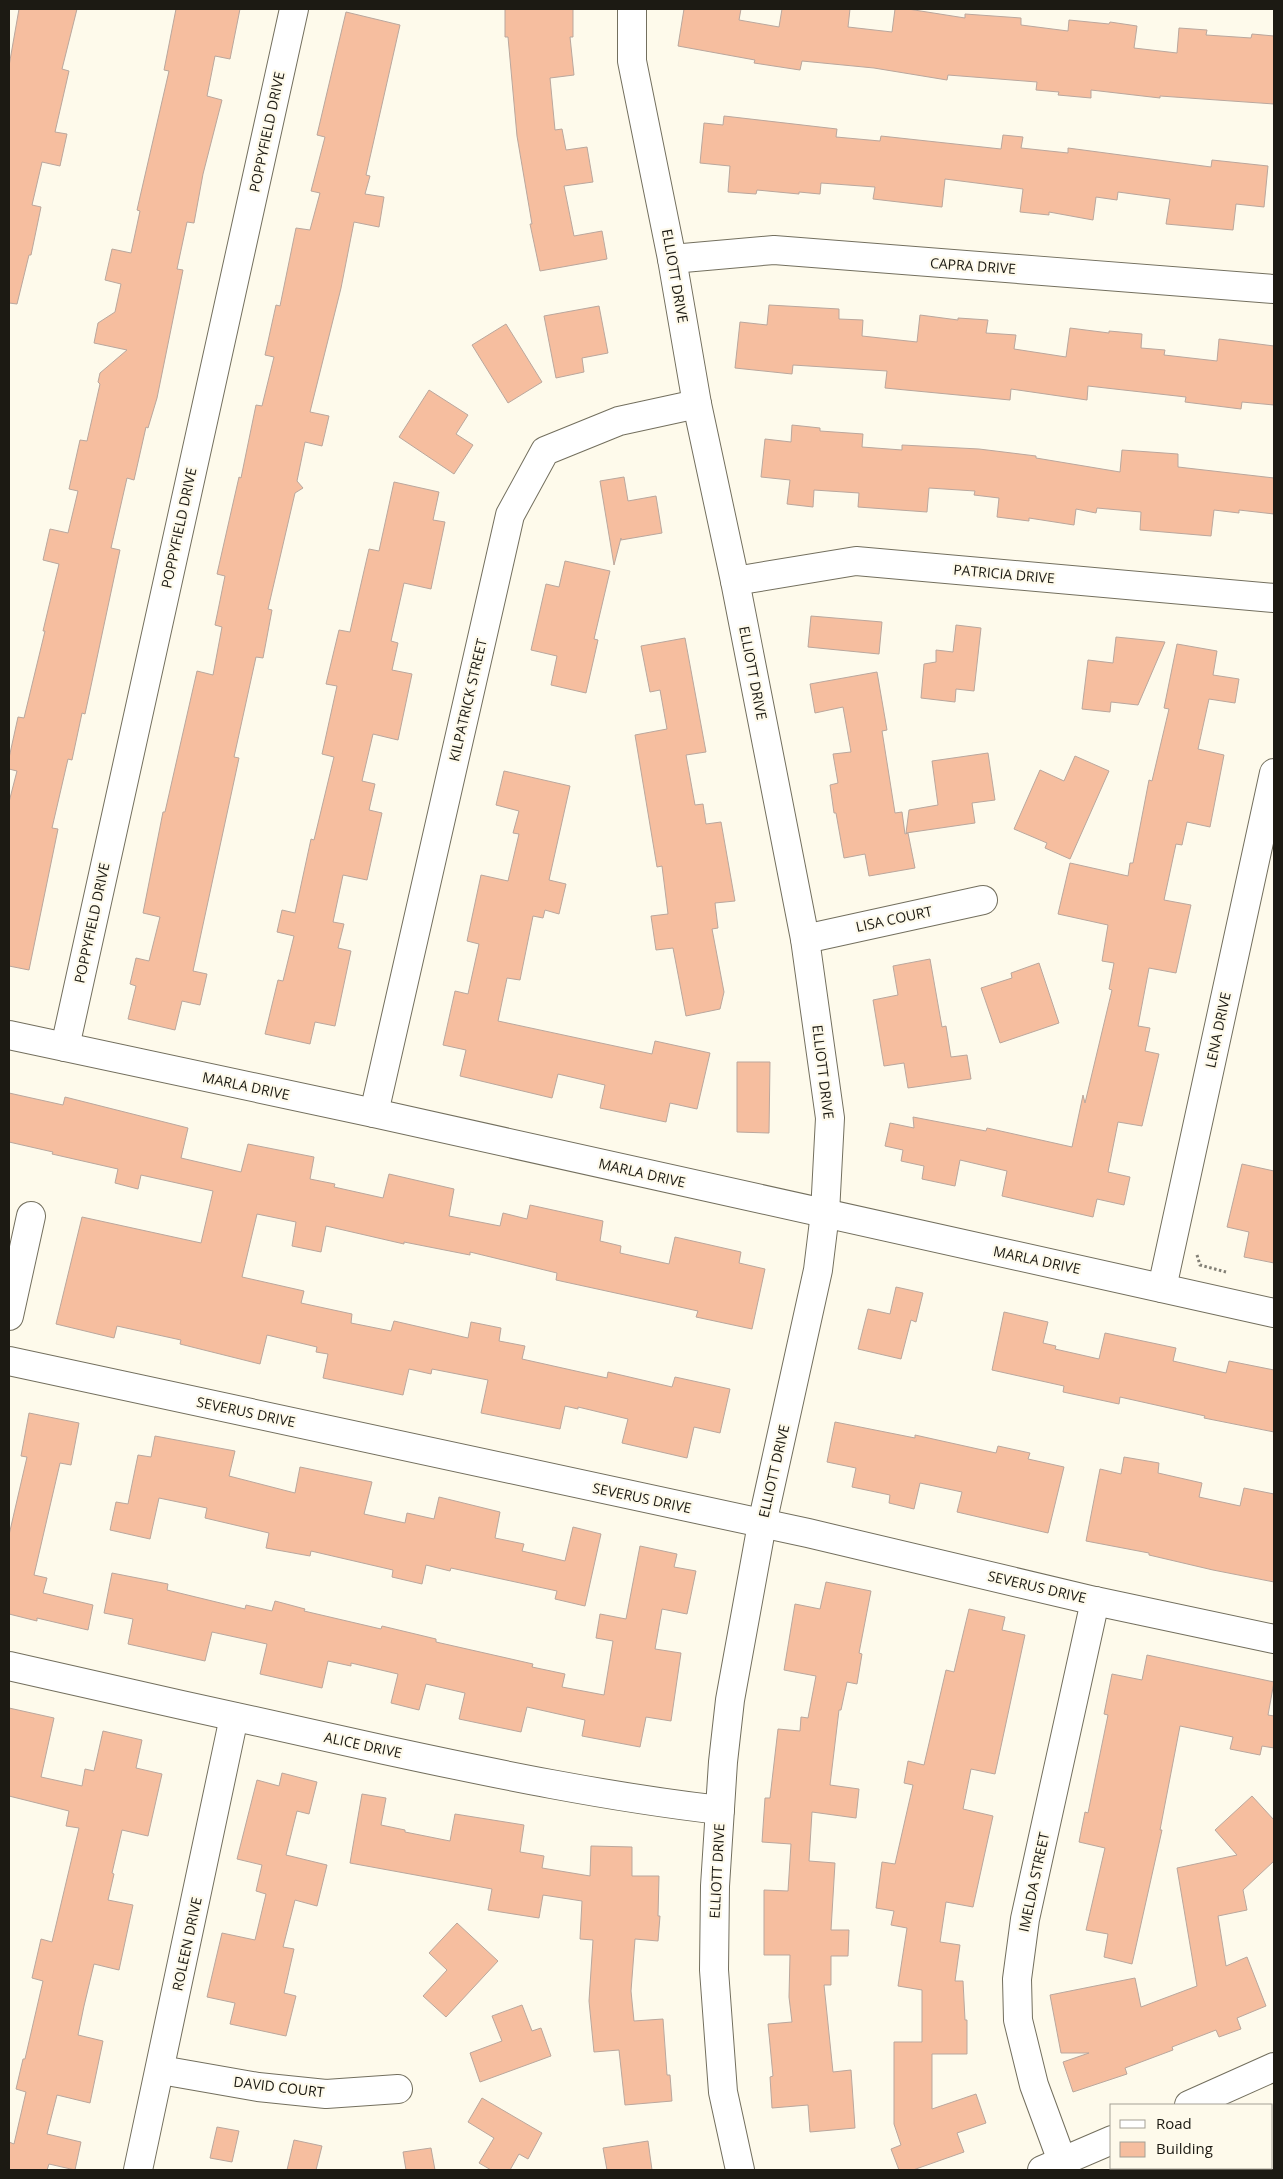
<svg xmlns="http://www.w3.org/2000/svg" width="1283" height="2179" font-family="'Open Sans',sans-serif">
  <style>
    .building { fill: #f6be9f; stroke: #baa79d }
    .lines { fill: none; stroke-linecap: round; stroke-linejoin: round }
    .minor-casing { stroke: #736f5e; stroke-width: 30 }
    .path { stroke: #827f75; stroke-width: 3; stroke-dasharray: 2.5 2.5; stroke-linecap: butt }
    .minor { stroke: #fff; stroke-width: 28 }
    .labels { text-anchor: middle; stroke-width: 4.5; stroke-linejoin: round; paint-order: stroke }
    .street-label { font-size: 14px; fill: #1c1a13; stroke: #fefaeb }
  </style>
  <rect width="100%" height="100%" fill="#fefaeb"/>
  <g class="building">
    <path d="M19,9H77L62,69L69,71L55,132L67,134L60,166L42,162L32,205L41,207L31,255H29L17,304L9,303V66Z"/>
    <path d="M176,9H240L230,59L215,56L207,96L222,100L203,174L194,223L187,222L177,269L183,270L157,398L148,428L146,427L134,480L127,478L111,548L120,550L85,714L82,713L72,760L68,759L52,828L58,829L29,970L9,966V802L17,771L9,769V758L18,717L24,718L45,631H43L59,564L43,560L50,529L68,533L78,491L69,489L80,440L87,441L100,384L98,382L100,373L127,350L94,343L98,323L115,312L121,284L105,280L112,249L131,253L140,211L137,210L169,71L164,70Z"/>
    <path d="M505,9H573V37H570L574,75L550,78L555,130L562,129L566,150L587,147L593,182L564,186L574,236L602,231L607,259L540,271L530,224H532L517,136L508,37H505Z"/>
    <path d="M684,9H741L739,20L779,27L782,9H850L848,27L892,32L895,9H908L965,18V14L1021,18V25L1068,31L1069,20L1109,24L1110,22L1137,26L1134,48L1177,53L1179,28L1207,30L1206,35L1251,38L1252,34L1274,36V104L1160,96V98L1091,90V98L1058,95L1059,92L1036,90L1037,82L948,75L947,80L874,68L802,61L800,70L754,63L755,60L678,46Z"/>
    <path d="M346,12L400,25L366,175L370,176L365,194L384,197L379,227L354,222L341,288L310,412L329,416L322,446L305,442L297,481L303,488L295,493L268,609L272,610L263,658L256,657L234,757L239,758L193,971L207,974L200,1005L182,1001L175,1030L128,1019L136,986L130,984L136,958L149,961L160,917L143,913L163,812H165L197,671L213,675L222,627L215,625L225,576L217,574L239,477L241,478L256,405L262,406L274,357L265,355L276,305L280,306L296,228L310,230L320,193L311,191L325,137L317,135Z"/>
    <path d="M724,116L837,129L836,137L880,141L881,136L1001,149L1003,135L1023,137L1021,148L1068,153V148L1211,167L1212,160L1268,166L1264,207L1236,204L1233,230L1166,224L1170,199L1118,192L1117,200L1096,197L1093,220L1049,212V215L1020,212L1023,189L945,179L942,207L873,199L875,187L821,183L820,194L799,192V194L757,190L756,194L728,192L730,166L700,163L704,123L723,125Z"/>
    <path d="M769,305L839,309V319L863,320L862,336L917,342L920,315L958,320V318L988,320L986,333L1016,335L1014,349L1066,357L1070,328L1109,333V331L1142,334L1141,348L1165,350L1164,355L1217,361L1219,339L1274,346V405L1242,402L1241,409L1185,402L1186,397L1088,386L1087,400L1011,389L1010,400L885,388L887,371L793,365L792,374L735,368L740,322L767,325Z"/>
    <path d="M599,306L608,353L582,358L584,372L556,378L544,316Z"/>
    <path d="M506,324L542,382L508,403L472,345Z"/>
    <path d="M429,390L468,415L456,434L473,445L454,474L399,437Z"/>
    <path d="M792,425L820,428V431L863,434L862,447L902,450V445L979,449L1036,456V458L1120,472L1122,450L1178,454V467L1274,478V514L1239,510V513L1214,510L1211,536L1140,530L1141,512L1097,508L1096,513L1076,509L1074,525L1029,518V521L997,517L999,498L974,495L975,491L929,488L927,512L858,507L859,493L814,490L813,507L787,504L790,480L761,477L765,439L791,442Z"/>
    <path d="M624,477L628,501L656,496L662,533L621,540V538L614,565L600,481Z"/>
    <path d="M394,482L439,492L433,520L445,522L431,589L404,583L391,641L398,643L392,670L412,674L398,740L373,734L362,781L375,784L369,810L382,813L367,880L343,875L333,922L344,924L338,948L351,951L335,1026L315,1022L310,1044L265,1034L278,980L283,981L294,936L277,932L282,910L295,913L311,839L314,840L334,757L322,754L337,686L326,684L339,630L350,632L369,549L379,551Z"/>
    <path d="M565,561L610,571L594,639L598,640L586,693L551,685L557,656L531,650L546,584L559,587Z"/>
    <path d="M811,616L882,622L879,654L808,647Z"/>
    <path d="M956,625L981,628L974,691L956,689L955,702L921,698L924,664L936,662V650L953,652Z"/>
    <path d="M1116,637L1165,642L1138,705L1111,702L1110,712L1082,709L1088,660L1113,663Z"/>
    <path d="M685,638L706,752L686,755L695,805L703,804L706,824L721,822L735,901L715,903L718,928L712,929L724,992L720,1009L686,1016L673,948L656,950L651,916L668,914L662,866L657,867L635,735L667,729L660,690L650,692L641,646Z"/>
    <path d="M1177,644L1217,651L1213,675L1239,679L1235,703L1209,699L1198,749L1224,755L1210,827L1187,822L1182,845L1176,844L1164,900L1191,905L1176,973L1149,968L1138,1026L1150,1028L1145,1051L1159,1054L1142,1126L1118,1122L1108,1172L1130,1177L1124,1205L1097,1199L1093,1217L1002,1196L1007,1171L960,1160L955,1186L922,1179L924,1166L901,1161L903,1150L885,1146L890,1123L914,1128L913,1117L986,1131L987,1128L1072,1147L1083,1095L1085,1103L1112,990L1109,989L1114,963L1102,961L1108,925L1058,914L1070,863L1128,876L1130,863H1133L1149,780L1152,781L1169,709L1164,708Z"/>
    <path d="M877,672L887,730L882,731L895,813L902,812L905,834L908,833L915,868L869,876L865,854L844,858L836,813H834L830,785L838,783L833,754L851,752L843,707L815,713L810,684Z"/>
    <path d="M988,753L995,800L972,803L975,823L906,833L909,810L938,805L932,761Z"/>
    <path d="M1075,756L1109,771L1070,859L1045,848L1047,843L1014,829L1040,770L1064,781Z"/>
    <path d="M504,771L570,786L549,880L566,884L559,914L545,910L543,918L533,916L520,980L507,978L498,1021L652,1054L655,1041L710,1053L697,1109L670,1103L666,1122L600,1108L605,1085L558,1074L552,1098L460,1076L466,1050L443,1045L455,991L468,994L479,944L467,941L481,875L508,881L519,834L513,833L519,811L496,805Z"/>
    <path d="M930,959L942,1027L946,1026L951,1057L967,1055L971,1079L908,1088L904,1063L884,1066L873,1000L898,995L893,966Z"/>
    <path d="M1039,963L1059,1023L1000,1043L981,988L1012,978L1011,973Z"/>
    <path d="M737,1062H770L769,1133L737,1132Z"/>
    <path d="M9,1093L63,1105L65,1097L188,1128L181,1158L241,1172L248,1144L314,1157L310,1179L335,1184L334,1187L383,1198L389,1174L454,1189L449,1216L500,1226L503,1213L527,1219L530,1205L603,1221L600,1241L621,1246L620,1253L669,1264L675,1237L741,1252L739,1263L765,1269L752,1329L696,1317L698,1311L556,1280L557,1273L470,1252V1255L404,1242V1244L326,1226L321,1252L292,1246L296,1222L257,1214L242,1277L304,1291L301,1303L352,1314L351,1323L391,1331L394,1321L468,1338L471,1322L501,1328L499,1341L525,1346L522,1359L607,1378L608,1372L672,1387L675,1377L730,1389L720,1433L694,1427L687,1458L622,1443L628,1419L578,1407V1409L565,1406L560,1429L481,1413L488,1380L432,1369L431,1374L409,1369L403,1395L323,1378L328,1354L316,1352L317,1347L267,1335L260,1364L180,1344L181,1340L117,1326L114,1338L56,1324L82,1217L201,1243L213,1191L141,1175L138,1189L115,1183L118,1169L52,1154L53,1152L9,1142Z"/>
    <path d="M1242,1164L1274,1171V1263L1244,1257L1249,1232L1227,1227Z"/>
    <path d="M896,1287L923,1293L916,1322L911,1320L901,1359L858,1349L868,1309L890,1314Z"/>
    <path d="M1004,1312L1048,1322L1043,1343L1056,1346L1055,1349L1099,1359L1105,1333L1176,1348L1173,1361L1226,1373L1229,1361L1274,1370V1432L1204,1418L1205,1416L1120,1397L1119,1404L1063,1392L1064,1386L992,1370Z"/>
    <path d="M29,1413L79,1423L71,1465L60,1463L34,1575L47,1578L43,1593L93,1605L88,1630L37,1618V1621L9,1614V1535L27,1457L21,1456Z"/>
    <path d="M835,1422L915,1438V1435L996,1453L998,1446L1030,1453L1028,1459L1064,1467L1048,1533L957,1512L962,1492L920,1483L914,1509L889,1503L890,1495L852,1487L856,1468L827,1462Z"/>
    <path d="M155,1436L235,1451L229,1476L295,1493L300,1467L372,1482L364,1514L405,1523L407,1513L434,1519L439,1497L500,1512L495,1538L524,1544L522,1551L565,1561L573,1527L601,1534L585,1606L555,1599L557,1591L451,1568L450,1571L426,1565L422,1584L392,1577L393,1570L311,1551L310,1556L266,1548L269,1533L205,1518L207,1508L159,1498L150,1539L110,1530L116,1502L128,1504L138,1455L151,1457Z"/>
    <path d="M1124,1457L1159,1463L1158,1473L1202,1483L1199,1497L1240,1506L1244,1488L1274,1494V1582L1213,1570L1149,1555V1553L1086,1541L1100,1469L1121,1474Z"/>
    <path d="M640,1546L677,1554L674,1567L696,1571L687,1614L662,1609L655,1649L681,1653L671,1721L646,1717L640,1747L582,1736L585,1720L527,1707L521,1732L459,1719L465,1693L426,1684L419,1710L391,1703L398,1674L351,1663V1666L328,1661L322,1688L260,1674L267,1644L212,1632L205,1661L128,1644L133,1619L104,1613L112,1573L168,1584L167,1590L245,1609L246,1605L272,1611L275,1601L305,1609L304,1611L381,1629L382,1626L436,1639V1642L533,1664L532,1667L565,1674L562,1687L604,1695L613,1641L596,1638L600,1614L626,1619Z"/>
    <path d="M826,1582L871,1591L859,1653L862,1654L857,1684L847,1682L841,1710H839L830,1785L859,1789L856,1818L812,1812L809,1861L835,1863L831,1930H849L848,1956H831V1985H824L833,2072L851,2070L855,2128L810,2132L808,2105L772,2108L770,2077L773,2076L768,2024L792,2022L789,1997L790,1955H764V1890L788,1891L791,1844L762,1842L765,1798H770L778,1729L800,1731L801,1717L808,1718L816,1676L784,1670L795,1604L820,1609Z"/>
    <path d="M969,1609L1005,1617L1002,1630L1025,1635L995,1774L971,1769L963,1809L993,1816L973,1907L946,1902L940,1942L960,1945L955,1981H963L965,2020H967V2054H932V2109L976,2094L986,2123L957,2133L964,2152L913,2170H899L891,2149L901,2145L894,2124V2042H922V1990L898,1986L907,1928L891,1925L894,1911L876,1908L882,1862L895,1864L913,1785L904,1783L908,1761L924,1765L946,1670L954,1672Z"/>
    <path d="M1147,1655L1274,1682L1268,1715L1274,1716V1748L1262,1746L1260,1755L1230,1749L1233,1737L1180,1726L1160,1830H1162L1132,1964L1104,1957L1108,1934L1086,1930L1105,1848L1079,1842L1085,1812L1088,1813L1108,1715L1104,1714L1112,1674L1142,1680Z"/>
    <path d="M9,1708L54,1718L41,1777L82,1786L85,1769L94,1771L103,1731L142,1740L136,1768L162,1774L148,1836L122,1830L112,1873L114,1874L108,1900L133,1905L119,1970L94,1964L84,2006L78,2035L103,2041L90,2103L57,2095L47,2134L81,2142L75,2170L49,2164L47,2170H9V2142L14,2144L26,2092L16,2089L23,2059H25L43,1981L32,1978L41,1939L52,1942L79,1828L66,1826L69,1811L9,1796Z"/>
    <path d="M282,1773L317,1782L309,1814L297,1811L286,1855L327,1865L317,1906L295,1900L283,1947L294,1949L284,1993L296,1996L286,2036L230,2024L235,2003L207,1997L222,1933L255,1940L266,1894L256,1891L262,1865L237,1859L257,1780L279,1786Z"/>
    <path d="M362,1794L386,1798L381,1825L405,1830V1832L450,1841L455,1814L524,1825L520,1852L544,1856L542,1868L590,1876L591,1846L632,1847V1876H659L658,1916H660L658,1941L635,1939L631,1991L634,2021L663,2019L667,2075H670L672,2101L625,2105L619,2050L594,2052L589,2001L593,1940L580,1939L582,1901L543,1895L539,1918L488,1910L492,1889L350,1863Z"/>
    <path d="M1252,1796L1274,1820V1861L1243,1890L1247,1910L1218,1916L1226,1966L1247,1957L1266,2006L1237,2018L1241,2029L1219,2037L1216,2030L1172,2047L1173,2050L1125,2068L1127,2074L1073,2092L1063,2062L1089,2053H1061L1050,1995L1135,1978L1141,2007L1197,1986L1177,1868L1237,1855L1215,1830Z"/>
    <path d="M457,1923L498,1961L446,2017L423,1996L447,1970L429,1953Z"/>
    <path d="M522,2005L532,2031L541,2028L551,2056L480,2082L470,2053L502,2041L492,2016Z"/>
    <path d="M482,2098L542,2133L528,2159L519,2154L510,2170H491L479,2163L494,2138L468,2122Z"/>
    <path d="M217,2127L239,2131L232,2162L210,2158Z"/>
    <path d="M294,2140L322,2146L316,2170H287Z"/>
    <path d="M648,2141L652,2170H607L603,2148Z"/>
    <path d="M431,2148L435,2170H406L403,2152Z"/>
  </g>
  <g class="lines">
    <g class="minor-casing">
      <g id="minor">
        <path d="M632,9V61L672,259L697,404L735,581L805,939L830,1118L825,1213L818,1270L762,1524L730,1700L723,1762L715,1886L714,1970L723,2092L740,2170"/>
        <path d="M672,259L774,250L1274,289"/>
        <path d="M735,581L856,561L1274,598"/>
        <path d="M805,939L983,900"/>
        <path d="M9,1035L374,1113L1274,1313"/>
        <path d="M65,1047L294,9"/>
        <path d="M374,1113L510,515L545,451L619,421L697,404"/>
        <path d="M1162,1288L1274,773"/>
        <path d="M9,1316L31,1216"/>
        <path d="M9,1361L808,1533L1095,1601L1274,1639"/>
        <path d="M9,1666C134,1694 260,1723 385,1750C496,1774 607,1797 720,1810"/>
        <path d="M161,2070L258,2087L326,2094L398,2089"/>
        <path d="M1189,2105L1274,2067"/>
        <path d="M1062,2161L1034,2085L1018,2020L1017,1979L1025,1919L1095,1601"/>
        <path d="M138,2170L234,1717"/>
        <path d="M1042,2170L1112,2140"/>
      </g>
    </g>
    <path class="path" d="M1197,1255L1200,1265L1226,1272"/>
    <use href="#minor" class="minor"/>
  </g>
  <g class="labels">
    <g class="street-label">
      <text transform="translate(267 132) rotate(-78)" y="5">POPPYFIELD DRIVE</text>
      <text transform="translate(973 266) rotate(4)" y="5">CAPRA DRIVE</text>
      <text transform="translate(675 276) rotate(80)" y="5">ELLIOTT DRIVE</text>
      <text transform="translate(179 528) rotate(-78)" y="5">POPPYFIELD DRIVE</text>
      <text transform="translate(1004 574) rotate(5)" y="5">PATRICIA DRIVE</text>
      <text transform="translate(753 673) rotate(79)" y="5">ELLIOTT DRIVE</text>
      <text transform="translate(468 700) rotate(-77)" y="5">KILPATRICK STREET</text>
      <text transform="translate(894 919) rotate(-12)" y="5">LISA COURT</text>
      <text transform="translate(92 923) rotate(-78)" y="5">POPPYFIELD DRIVE</text>
      <text transform="translate(1218 1030) rotate(-78)" y="5">LENA DRIVE</text>
      <text transform="translate(823 1072) rotate(83)" y="5">ELLIOTT DRIVE</text>
      <text transform="translate(246 1086) rotate(12)" y="5">MARLA DRIVE</text>
      <text transform="translate(642 1173) rotate(13)" y="5">MARLA DRIVE</text>
      <text transform="translate(1037 1260) rotate(12)" y="5">MARLA DRIVE</text>
      <text transform="translate(246 1412) rotate(12)" y="5">SEVERUS DRIVE</text>
      <text transform="translate(774 1471) rotate(-77)" y="5">ELLIOTT DRIVE</text>
      <text transform="translate(642 1498) rotate(12)" y="5">SEVERUS DRIVE</text>
      <text transform="translate(1037 1587) rotate(13)" y="5">SEVERUS DRIVE</text>
      <text transform="translate(363 1745) rotate(12)" y="5">ALICE DRIVE</text>
      <text transform="translate(717 1871) rotate(-87)" y="5">ELLIOTT DRIVE</text>
      <text transform="translate(1034 1882) rotate(-78)" y="5">IMELDA STREET</text>
      <text transform="translate(187 1944) rotate(-78)" y="5">ROLEEN DRIVE</text>
      <text transform="translate(279 2087) rotate(7)" y="5">DAVID COURT</text>
    </g>
  </g>
  <rect width="1283" height="2179" fill="none" stroke="#1c1a13" stroke-width="20"/>
  <rect x="1110" y="2104" width="162" height="65" fill="#fefaeb" stroke="#a4a095"/>
  <rect x="1120" y="2120" width="25" height="8" fill="#ffffff" stroke="#a4a095"/>
  <text x="1156" y="2129" font-size="15" fill="#1c1a13">Road</text>
  <rect x="1120" y="2142" width="25" height="15" fill="#f6be9f" stroke="#a4a095"/>
  <text x="1156" y="2154" font-size="15" fill="#1c1a13">Building</text>
</svg>
